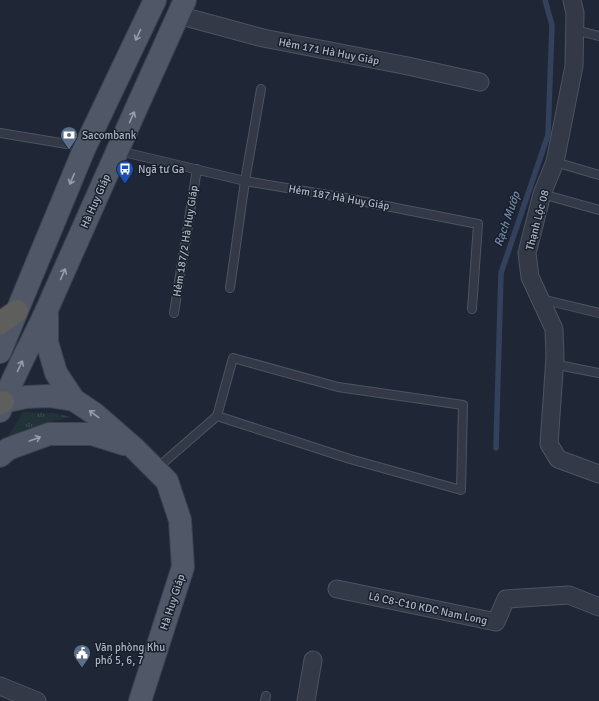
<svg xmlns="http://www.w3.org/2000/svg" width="599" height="701" font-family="Signika,sans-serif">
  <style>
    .grass { fill: url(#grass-tufts) }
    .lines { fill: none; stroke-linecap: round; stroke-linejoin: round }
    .stream { stroke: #33415d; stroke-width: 5.5 }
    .service-casing { stroke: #4d5461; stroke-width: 10 }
    .minor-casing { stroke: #4d5461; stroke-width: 19 }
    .primary-casing { stroke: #3c4250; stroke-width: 24 }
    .trunk-casing { stroke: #3a414e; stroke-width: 24 }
    .service { stroke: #333946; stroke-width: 8 }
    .minor { stroke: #333946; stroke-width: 17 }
    .primary { stroke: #505867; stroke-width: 22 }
    .trunk { stroke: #5e5e5c; stroke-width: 22 }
    .oneway { stroke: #969dac }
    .labels { text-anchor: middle; stroke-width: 3; stroke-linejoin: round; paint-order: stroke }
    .street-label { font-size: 11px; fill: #adb4c3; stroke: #181f2b }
    .poi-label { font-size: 11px; fill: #adb4c3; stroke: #181f2b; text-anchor: start }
    .water-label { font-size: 12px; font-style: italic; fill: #7488ac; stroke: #181f2b }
  </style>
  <defs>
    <pattern id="grass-tufts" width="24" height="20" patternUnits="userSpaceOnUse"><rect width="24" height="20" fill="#213337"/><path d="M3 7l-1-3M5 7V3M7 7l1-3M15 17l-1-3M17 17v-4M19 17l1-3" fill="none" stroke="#3f4e52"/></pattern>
  </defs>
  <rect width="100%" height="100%" fill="#1f2736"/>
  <path class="grass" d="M23,412L53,413L71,417L54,421L4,443Z"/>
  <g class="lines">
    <path class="stream" d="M496,448L501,273L548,135L552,25L545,0"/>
    <g class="service-casing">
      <g id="service">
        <path d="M575,30L599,36"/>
        <path d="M0,133L85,147"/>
        <path d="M119,151L245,181L340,197L478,224L472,309"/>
        <path d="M555,162L599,175"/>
        <path d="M542,194L599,210"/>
        <path d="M230,288L245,181L261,89"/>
        <path d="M541,299L599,313"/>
        <path d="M174,313L197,169"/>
        <path d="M553,364L599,373"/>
        <path d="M156,469L217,416L233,358L338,387L463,405L461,490L350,459L217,416"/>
        <path d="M265,701L266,696"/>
      </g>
    </g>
    <g class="minor-casing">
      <g id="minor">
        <path d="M572,0L575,13L574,66L555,162L542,194L527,253L530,277L554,329L555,357L549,444L558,459L599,474"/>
        <path d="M178,15L263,38L408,66L480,82"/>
        <path d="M337,589L496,622L506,599L569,595L599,607"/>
        <path d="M0,686L37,701"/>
        <path d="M306,701L313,660"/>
      </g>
    </g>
    <g class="primary-casing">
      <g id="primary">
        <path d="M47,315V342L56,373L74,400"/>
        <path d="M0,352L85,147L155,0"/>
        <path d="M3,402L26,397L49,396L74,400L95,414L134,448L167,481L180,520L183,567L140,701"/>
        <path d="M0,411C14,372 36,336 52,298C96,199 140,99 185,0"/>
        <path d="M0,456L8,449L49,434H92L124,444"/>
      </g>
    </g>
    <g class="trunk-casing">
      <g id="trunk">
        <path d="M0,323L17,311"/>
        <path d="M0,403L3,402"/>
      </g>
    </g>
    <use href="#service" class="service"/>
    <use href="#minor" class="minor"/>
    <use href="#primary" class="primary"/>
    <use href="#trunk" class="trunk"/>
  </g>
  <defs><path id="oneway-shaft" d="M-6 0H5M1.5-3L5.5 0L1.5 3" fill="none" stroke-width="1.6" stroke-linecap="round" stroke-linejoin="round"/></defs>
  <g class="oneway">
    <use href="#oneway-shaft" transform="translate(138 35) rotate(115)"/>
    <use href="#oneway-shaft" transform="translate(132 117) rotate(-66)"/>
    <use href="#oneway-shaft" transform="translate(72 179) rotate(113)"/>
    <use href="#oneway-shaft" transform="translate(63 274) rotate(-66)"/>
    <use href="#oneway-shaft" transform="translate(20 366) rotate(-65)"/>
    <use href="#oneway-shaft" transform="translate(94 414) rotate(-143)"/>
    <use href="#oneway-shaft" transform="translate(35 439) rotate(-20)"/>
  </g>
  <defs>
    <g id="bank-pin" transform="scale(0.9)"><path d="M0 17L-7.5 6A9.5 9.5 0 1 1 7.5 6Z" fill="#5c6f8a" stroke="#181f2b"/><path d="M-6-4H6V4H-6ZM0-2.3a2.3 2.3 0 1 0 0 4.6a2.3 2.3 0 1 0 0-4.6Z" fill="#fff"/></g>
    <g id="bus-pin" transform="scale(0.9)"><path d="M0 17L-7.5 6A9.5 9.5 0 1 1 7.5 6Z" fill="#1a4fb4" stroke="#181f2b"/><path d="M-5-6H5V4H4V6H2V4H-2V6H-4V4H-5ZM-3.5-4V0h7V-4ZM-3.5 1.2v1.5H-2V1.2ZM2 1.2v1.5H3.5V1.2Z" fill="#fff"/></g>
    <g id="civic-pin" transform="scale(0.9)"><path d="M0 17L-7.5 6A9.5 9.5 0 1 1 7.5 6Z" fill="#5c6f8a" stroke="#181f2b"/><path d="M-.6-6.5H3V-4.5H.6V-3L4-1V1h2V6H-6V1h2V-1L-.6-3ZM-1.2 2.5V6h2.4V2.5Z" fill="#fff"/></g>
  </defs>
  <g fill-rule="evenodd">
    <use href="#bank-pin" x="69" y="135"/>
    <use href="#bus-pin" x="125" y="169"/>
    <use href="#civic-pin" x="82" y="653"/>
  </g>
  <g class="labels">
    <g class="street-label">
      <text transform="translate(329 51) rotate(11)" y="4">Hẻm 171 Hà Huy Giáp</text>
      <text transform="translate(339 197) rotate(10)" y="4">Hẻm 187 Hà Huy Giáp</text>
      <text transform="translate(95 201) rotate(-66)" y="4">Hà Huy Giáp</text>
      <text transform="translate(537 220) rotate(-75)" y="4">Thạnh Lộc 08</text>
      <text transform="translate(185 241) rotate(-81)" y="4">Hẻm 187/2 Hà Huy Giáp</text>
      <text transform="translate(172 602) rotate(-72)" y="4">Hà Huy Giáp</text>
      <text transform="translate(428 608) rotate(12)" y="4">Lô C8-C10 KDC Nam Long</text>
    </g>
    <g class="poi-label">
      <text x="82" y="139">Sacombank</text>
      <text x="138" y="173">Ngã tư Ga</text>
      <text x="95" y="651">Văn phòng Khu<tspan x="95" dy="13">phố 5, 6, 7</tspan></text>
    </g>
    <g class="water-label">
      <text transform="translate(507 219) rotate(-71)" y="4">Rạch Mướp</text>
    </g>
  </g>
</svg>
